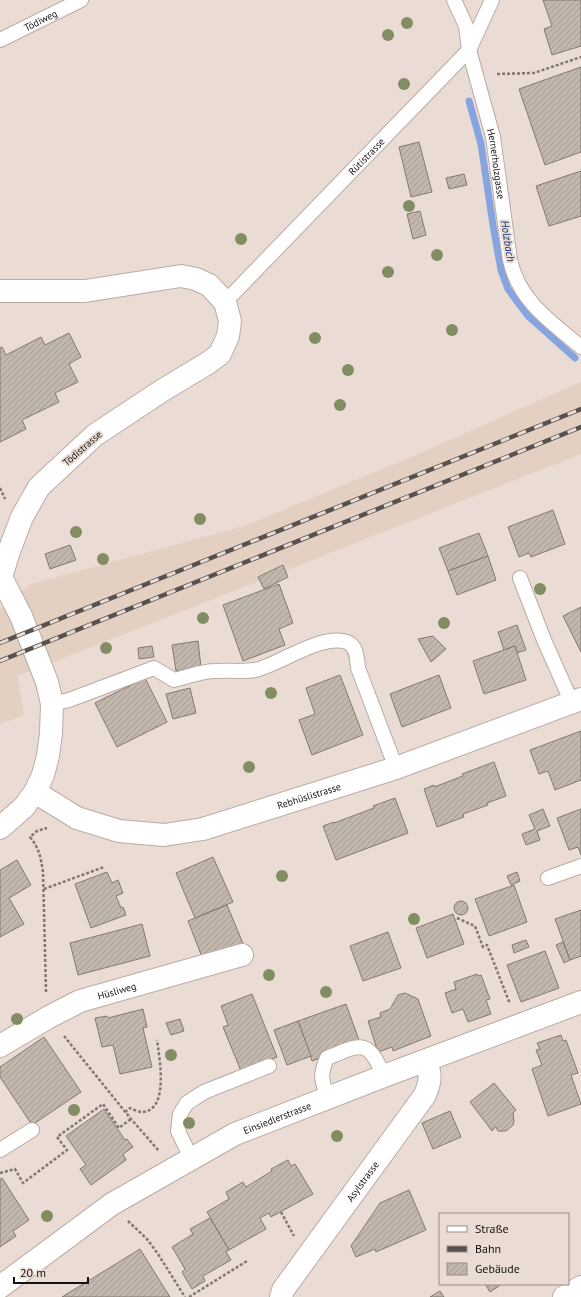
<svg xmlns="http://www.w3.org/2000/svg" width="581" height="1297" font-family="'PT Sans',sans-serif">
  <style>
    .built { fill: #e4cfc3 }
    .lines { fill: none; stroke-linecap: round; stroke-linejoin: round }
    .stream { stroke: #85a4e0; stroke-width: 7 }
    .building { fill: url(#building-hatch); stroke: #83796f }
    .service-casing { stroke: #b9aca4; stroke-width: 16 }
    .minor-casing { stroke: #b9aca4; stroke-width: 24 }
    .secondary-casing { stroke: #b9aca4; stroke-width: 24 }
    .path { stroke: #807772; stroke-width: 2.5; stroke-dasharray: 3 2; stroke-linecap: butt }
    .service { stroke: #fff; stroke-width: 14 }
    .minor { stroke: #fff; stroke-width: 22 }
    .secondary { stroke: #fff; stroke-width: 22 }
    .rail-casing { stroke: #59514d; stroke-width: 4.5 }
    .rail { stroke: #eadcd4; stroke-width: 3; stroke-dasharray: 9; stroke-linecap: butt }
    .tree { fill: #828d64 }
    .labels { text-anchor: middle; stroke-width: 4; stroke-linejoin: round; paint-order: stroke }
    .street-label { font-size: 10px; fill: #16110f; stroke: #eadcd4 }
    .water-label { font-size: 11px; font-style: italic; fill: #123276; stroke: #eadcd4 }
  </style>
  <defs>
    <pattern id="building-hatch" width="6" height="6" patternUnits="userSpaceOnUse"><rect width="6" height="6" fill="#c1b7ac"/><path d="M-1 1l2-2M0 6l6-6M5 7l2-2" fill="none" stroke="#a59c93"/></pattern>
  </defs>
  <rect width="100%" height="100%" fill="#eadcd4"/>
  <path class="built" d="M581,382V454L18,676L24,715L0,724V609L31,584L244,526L414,456Z"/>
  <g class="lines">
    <path class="stream" d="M469,101L481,144L493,225L501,270L508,289L528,316L575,358"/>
  </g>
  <g class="building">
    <path d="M543,0H581V46L552,55L544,29L552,26Z"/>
    <path d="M581,67V152L545,165L519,89Z"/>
    <path d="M419,142L432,192L411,197L399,147Z"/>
    <path d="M581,171V216L549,226L536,186Z"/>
    <path d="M464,174L467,185L449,189L446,178Z"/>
    <path d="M420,211L426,235L413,239L407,214Z"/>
    <path d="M69,333L81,357L69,364L78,382L55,393L59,402L22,420L26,429L0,442V348L2,347L6,355L41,337L45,345Z"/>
    <path d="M553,510L565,544L531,557L529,553L519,557L508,527Z"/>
    <path d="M479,533L488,556L448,571L439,548Z"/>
    <path d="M70,545L76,560L50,569L45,554Z"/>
    <path d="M488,556L496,580L457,595L448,571Z"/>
    <path d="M283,565L288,577L264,589L258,577Z"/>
    <path d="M279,584L293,623L279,629L285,645L243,661L223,605Z"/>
    <path d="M581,607V652L563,616Z"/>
    <path d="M517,625L526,650L517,653L515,646L504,650L498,632Z"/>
    <path d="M433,636L446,649L431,662L418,639Z"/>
    <path d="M198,641L201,667L176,671L172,645Z"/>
    <path d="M152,646L154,657L139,659L138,648Z"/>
    <path d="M515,646L526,680L484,694L473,661Z"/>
    <path d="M340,675L363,735L312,755L299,720L315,714L306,688Z"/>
    <path d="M439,675L451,708L402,727L390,694Z"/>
    <path d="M145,678L167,722L117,747L95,703Z"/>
    <path d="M190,688L196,713L173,719L166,694Z"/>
    <path d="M581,731V780L555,790L548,771L539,774L530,750Z"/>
    <path d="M494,762L506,796L487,803L488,805L463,814L464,817L437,827L424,789L434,785V787L463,776L462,774Z"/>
    <path d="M395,798L408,833L336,860L323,826L334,822V823L374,808L373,806Z"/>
    <path d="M543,809L550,826L537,831L540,840L526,845L522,834L535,829L529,815Z"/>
    <path d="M581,809V855L578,847L569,850L557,818Z"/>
    <path d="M213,857L233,902L195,918L176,873Z"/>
    <path d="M17,860L31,885L9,898L24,924L0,937V870Z"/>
    <path d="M107,872L112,883L118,880L123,893L116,896L121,908L123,907L126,915L91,928L75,884Z"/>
    <path d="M517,872L520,881L511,885L507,876Z"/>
    <path d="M514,885L527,922L489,936L475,899Z"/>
    <circle cx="461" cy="908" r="7"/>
    <path d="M227,905L244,946L204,962L188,921Z"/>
    <path d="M581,910V956L570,960L555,919Z"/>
    <path d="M453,914L464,944L427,958L416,928Z"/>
    <path d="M142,924L150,956L78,975L70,943Z"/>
    <path d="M388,932L401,968L363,981L350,946Z"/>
    <path d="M526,940L529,947L514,953L512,945Z"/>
    <path d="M563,942L570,960L564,963L556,945Z"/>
    <path d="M545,951L559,988L521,1002L507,965Z"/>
    <path d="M477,974L478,976L481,975L490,999L486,1000L491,1014L468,1022L463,1009L452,1013L445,993L456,989L454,982Z"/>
    <path d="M405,993L418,999L431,1036L393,1051L392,1047L378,1052L368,1021L381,1017L380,1013L390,1009L398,995Z"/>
    <path d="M252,994L277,1057L241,1071L223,1027L228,1025L221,1006Z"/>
    <path d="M346,1004L360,1043L312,1061L298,1021Z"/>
    <path d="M143,1009L147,1027L143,1028L152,1067L120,1074L113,1045L102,1047L95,1018L107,1016L108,1018Z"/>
    <path d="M180,1019L184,1031L171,1035L166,1023Z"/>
    <path d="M298,1021L311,1056L287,1065L274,1030Z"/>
    <path d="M561,1035L563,1041L566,1040L578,1073L571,1075L581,1104L548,1116L532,1069L542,1065L536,1050L540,1049L537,1043Z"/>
    <path d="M44,1037L81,1092L32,1125L0,1077V1067Z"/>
    <path d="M494,1083L516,1110L513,1113L514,1121L513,1125L506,1131H498L496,1127L492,1131L470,1102Z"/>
    <path d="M104,1109L125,1140L127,1139L133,1147L123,1154L126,1160L91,1185L80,1169L86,1165L66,1136Z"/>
    <path d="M450,1111L461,1137L433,1149L422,1123Z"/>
    <path d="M288,1160L291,1166L295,1164L313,1194L271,1217L269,1213L260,1218L266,1229L229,1250L207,1212L229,1199L226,1192L243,1182L246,1187L272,1171L271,1169Z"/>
    <path d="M2,1178L29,1220L13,1231L16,1236L0,1247V1179Z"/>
    <path d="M409,1190L426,1230L376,1252L375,1249L356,1257L351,1246L380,1203Z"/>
    <path d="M210,1218L229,1250L226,1252L231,1260L203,1276L205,1281L192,1289L182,1272L185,1269L172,1247L193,1234L190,1229Z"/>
    <path d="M140,1249L170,1297H62Z"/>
    <path d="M485,1284H502L490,1292Z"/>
    <path d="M440,1291L444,1297H430Z"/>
  </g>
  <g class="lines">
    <g class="service-casing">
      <g id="service">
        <path id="s1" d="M454,0L466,26L469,50L493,137L510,260C519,301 551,322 581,347"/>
        <path id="s2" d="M0,40L81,0"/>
        <path id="s3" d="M225,302L469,50L492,0"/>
        <path d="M520,578L544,640L572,703"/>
        <path d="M52,704L69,700L154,668L174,680C187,677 202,671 215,671C228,670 241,672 255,670C279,665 321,633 347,642C357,646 357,659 358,668L396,768"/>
        <path d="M548,878L581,866"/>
        <path d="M328,1098C322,1081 319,1076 327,1058C362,1044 367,1038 384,1076"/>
        <path d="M0,1150L32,1130"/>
        <path d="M191,1158L178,1131L180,1114L187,1103L204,1092L269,1066"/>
      </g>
    </g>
    <g class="minor-casing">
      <g id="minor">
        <path d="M0,291H85L181,276L196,279L209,285L225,302L230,321L228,336L220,354L208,363L163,390L95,435L39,487L22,517L9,551L1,577L21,616L47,682L52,704L51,733L48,756L43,775L35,792L24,807L0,828"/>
        <path id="s4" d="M35,792L77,818L119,831L164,835L203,829L396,768L581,699"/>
        <path id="s5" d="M0,1046L49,1017L80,1001L242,955"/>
        <path id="s6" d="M281,1297L283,1290L425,1095C431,1080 431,1076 426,1061"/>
        <path d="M564,1297L581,1287"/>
      </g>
    </g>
    <g class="secondary-casing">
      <g id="secondary">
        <path id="s7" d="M0,1287L112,1204L235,1134L384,1076L581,1002"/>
      </g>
    </g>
    <g class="path">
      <path d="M497,74L534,73L581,57"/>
      <path d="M0,488L5,499"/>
      <path d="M44,889L104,867"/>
      <path d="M457,918L475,926L483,947L487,945L510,1004"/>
      <path d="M46,992L43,872C41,858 39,848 30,837L37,831L47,828"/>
      <path d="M64,1036L131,1119L159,1151"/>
      <path d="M125,1112L130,1108C134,1110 139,1112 142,1112C170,1111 159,1056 157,1040"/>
      <path d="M0,1173L15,1169L23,1183L67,1150L57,1137L103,1104L119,1128L131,1119"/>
      <path d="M281,1212L294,1236"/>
      <path d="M128,1221L147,1239L158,1254L185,1297"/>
      <path d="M189,1297L247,1261"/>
    </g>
    <use href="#service" class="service"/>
    <use href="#minor" class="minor"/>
    <use href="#secondary" class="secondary"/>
    <g class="rail-casing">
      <g id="rail">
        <path d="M0,643L581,409"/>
        <path d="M0,661L581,427"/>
      </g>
    </g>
    <use href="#rail" class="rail"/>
  </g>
  <g class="tree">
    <circle cx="407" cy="23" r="6"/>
    <circle cx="388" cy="35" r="6"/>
    <circle cx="404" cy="84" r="6"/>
    <circle cx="409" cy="206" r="6"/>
    <circle cx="241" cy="239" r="6"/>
    <circle cx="437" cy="255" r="6"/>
    <circle cx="388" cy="272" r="6"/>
    <circle cx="452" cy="330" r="6"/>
    <circle cx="315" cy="338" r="6"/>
    <circle cx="348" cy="370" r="6"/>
    <circle cx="340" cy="405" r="6"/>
    <circle cx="200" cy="519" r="6"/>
    <circle cx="76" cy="532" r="6"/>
    <circle cx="103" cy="559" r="6"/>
    <circle cx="540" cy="589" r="6"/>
    <circle cx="203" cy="618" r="6"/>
    <circle cx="444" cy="623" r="6"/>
    <circle cx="106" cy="648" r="6"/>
    <circle cx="271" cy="693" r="6"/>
    <circle cx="249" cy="767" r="6"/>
    <circle cx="282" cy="876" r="6"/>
    <circle cx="414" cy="919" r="6"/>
    <circle cx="269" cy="975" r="6"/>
    <circle cx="326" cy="992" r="6"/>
    <circle cx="17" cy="1019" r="6"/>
    <circle cx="171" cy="1055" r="6"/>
    <circle cx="74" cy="1110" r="6"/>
    <circle cx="189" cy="1123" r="6"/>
    <circle cx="337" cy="1136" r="6"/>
    <circle cx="47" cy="1216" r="6"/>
  </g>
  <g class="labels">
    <g class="street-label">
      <text dy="4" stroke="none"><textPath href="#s2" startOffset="45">Tödiweg</textPath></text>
      <text dy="4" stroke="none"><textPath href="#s3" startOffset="203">Rütistrasse</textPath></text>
      <text dy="4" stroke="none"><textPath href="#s1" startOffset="170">Hernerholzgasse</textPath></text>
      <text transform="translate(82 448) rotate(-41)" y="4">Tödistrasse</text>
      <text dy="4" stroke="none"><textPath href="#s4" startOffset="289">Rebhüslistrasse</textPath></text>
      <text dy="4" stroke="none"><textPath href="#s5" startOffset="130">Hüsliweg</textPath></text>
      <text dy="4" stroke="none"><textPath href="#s7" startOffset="326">Einsiedlerstrasse</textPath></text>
      <text dy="4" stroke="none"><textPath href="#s6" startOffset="142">Asylstrasse</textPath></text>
    </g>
    <g class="water-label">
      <text transform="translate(508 241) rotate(81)" y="4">Holzbach</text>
    </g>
  </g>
  <rect x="439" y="1213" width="130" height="72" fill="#eadcd4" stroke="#958b85"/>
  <rect x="447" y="1226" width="20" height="6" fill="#ffffff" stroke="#958b85"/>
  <text x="475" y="1233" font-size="12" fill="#16110f">Straße</text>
  <rect x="447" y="1246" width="20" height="6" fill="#59514d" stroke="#958b85"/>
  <text x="475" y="1253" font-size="12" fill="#16110f">Bahn</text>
  <rect x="447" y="1263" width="20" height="12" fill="url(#building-hatch)" stroke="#958b85"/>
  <text x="475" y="1273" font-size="12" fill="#16110f">Gebäude</text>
  <path d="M14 1277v6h74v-6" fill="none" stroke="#16110f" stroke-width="2"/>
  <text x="20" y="1277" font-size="12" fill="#16110f" stroke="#eadcd4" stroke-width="3" paint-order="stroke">20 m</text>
</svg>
